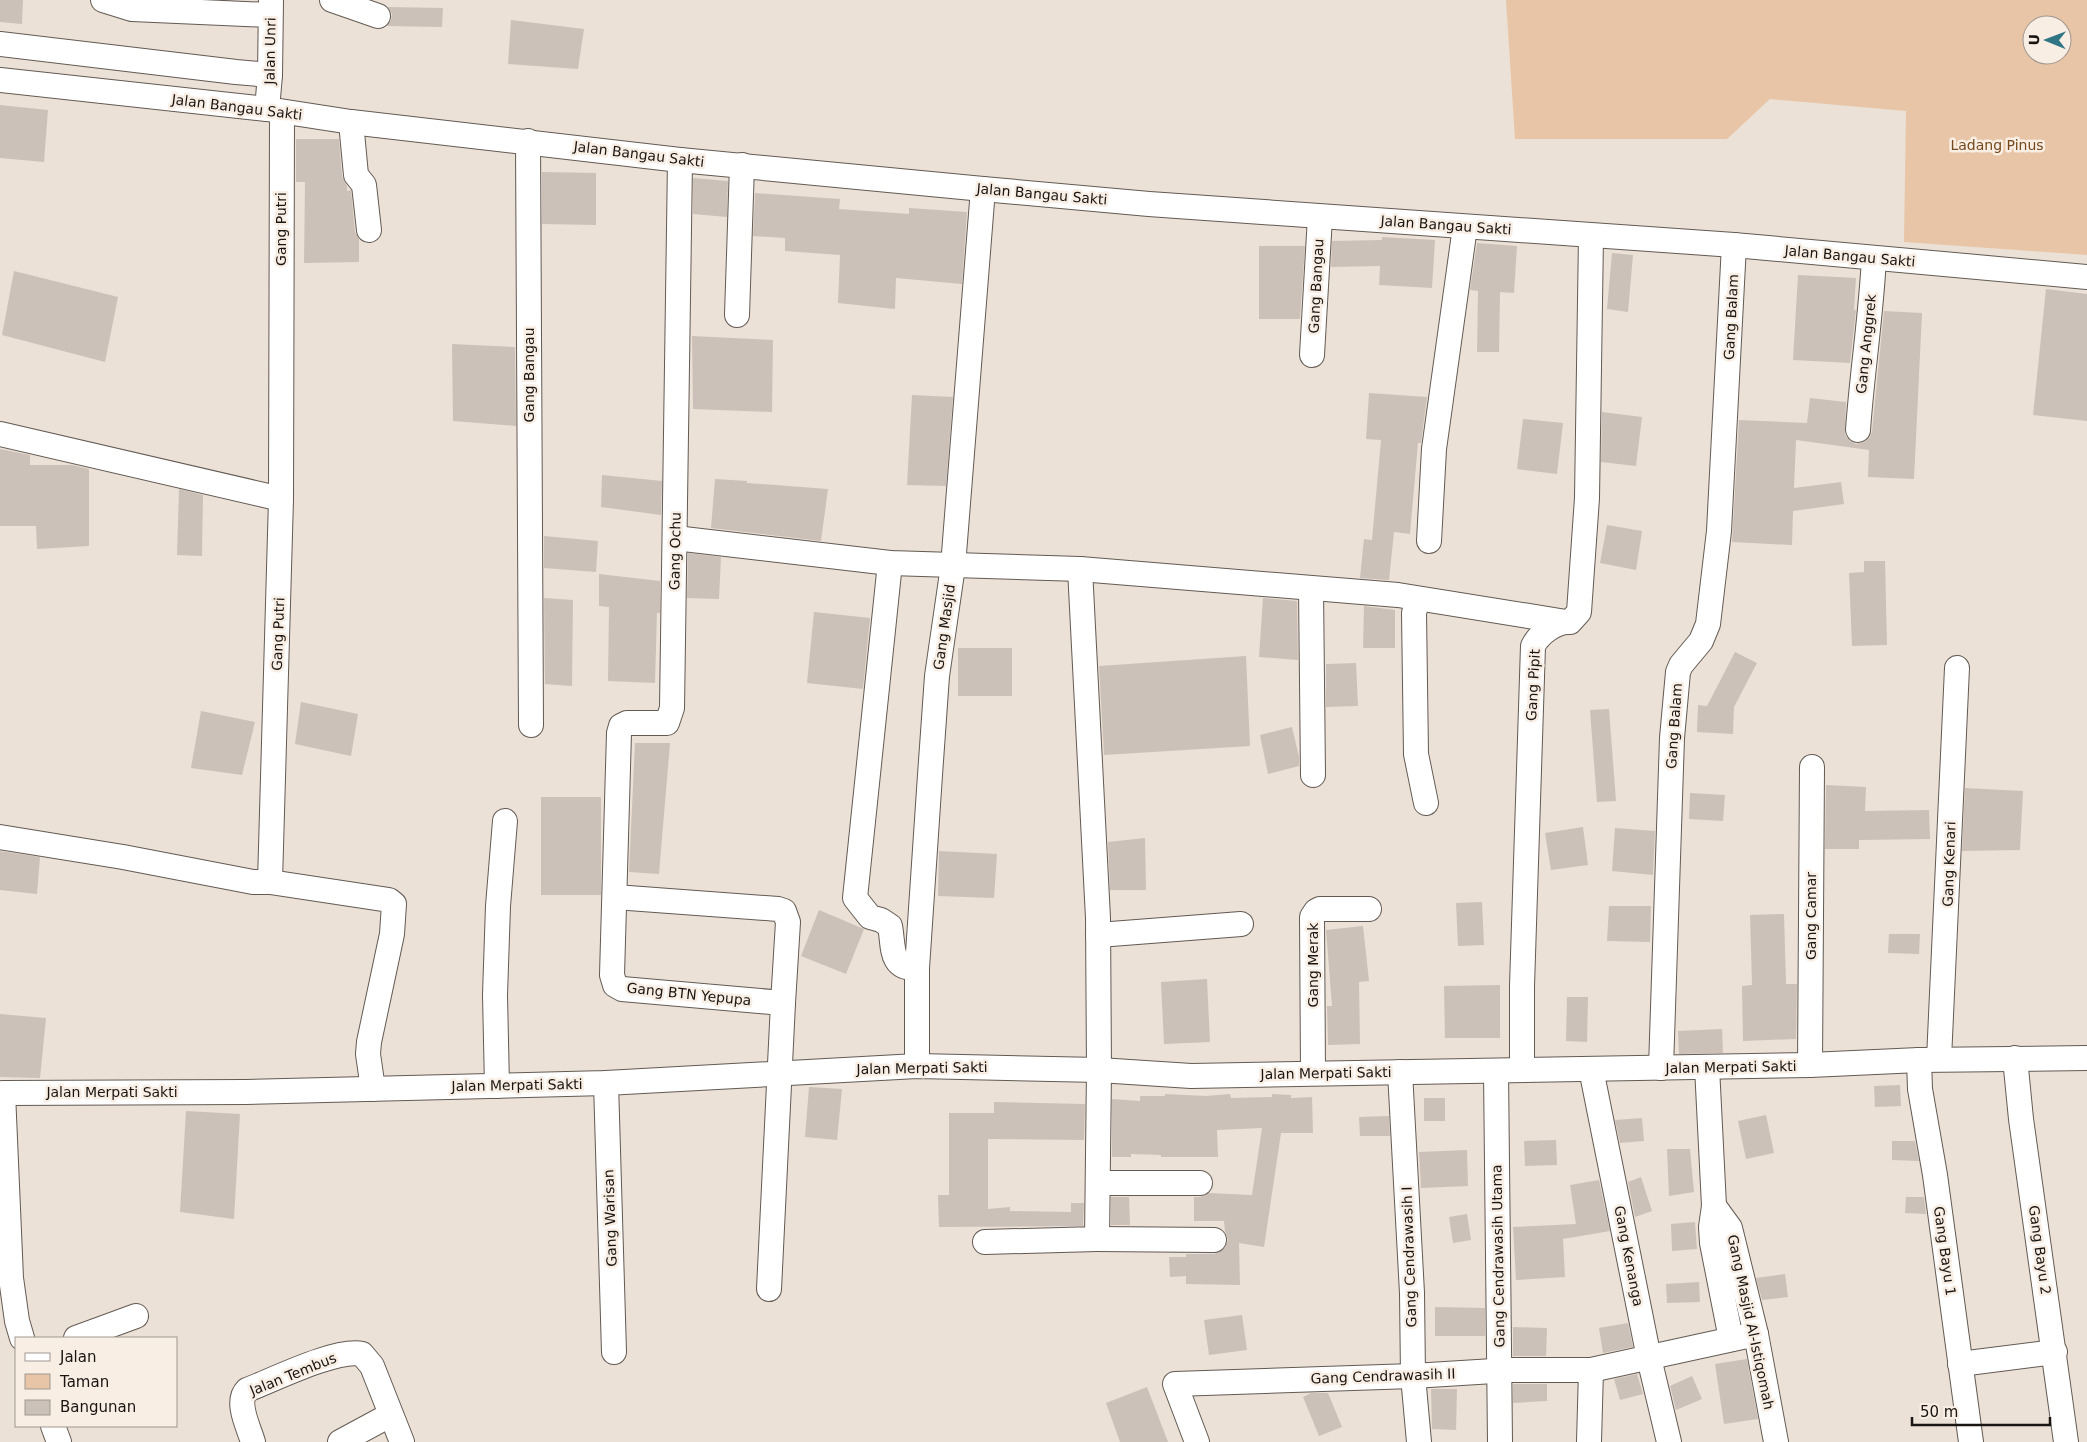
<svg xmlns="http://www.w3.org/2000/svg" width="2087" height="1442" font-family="'DejaVu Sans',sans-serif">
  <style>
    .green { fill: #e8c5a6; fill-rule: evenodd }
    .building { fill: #cbc1b8 }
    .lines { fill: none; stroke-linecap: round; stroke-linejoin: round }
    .minor-casing { stroke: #635a53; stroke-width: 26 }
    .minor { stroke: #fff; stroke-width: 24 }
    .labels { text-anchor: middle; stroke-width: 5; stroke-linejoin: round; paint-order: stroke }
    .street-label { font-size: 14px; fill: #191512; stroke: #f9eee4 }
    .park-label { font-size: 14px; fill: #74481a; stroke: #f9eee4 }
  </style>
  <rect width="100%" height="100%" fill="#ebe1d7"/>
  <path class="green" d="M1506,0H2087V255L1904,242L1906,111L1770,99L1727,139H1515ZM2032,25H2062V55H2032Z"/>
  <g class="building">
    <path d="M0,0H23L22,24L0,22Z"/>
    <path d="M388,7L443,8L442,27L387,26L391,20L392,14Z"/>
    <path d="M511,20L584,29L578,69L508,64Z"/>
    <path d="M0,105L48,110L44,162L0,158Z"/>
    <path d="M296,139H339L342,176L347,186V191L351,190L355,232L359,239V262L304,263L305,182H296Z"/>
    <path d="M542,172L596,173V225L542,224Z"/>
    <path d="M693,178L728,181L727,217L693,214Z"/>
    <path d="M755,193L840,199L839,209L909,214V208L967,212L962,284L896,278L895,309L838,303L840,255L785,251V238L753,236Z"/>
    <path d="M1382,237L1435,240L1432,288L1379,285L1380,266L1331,267L1332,241L1382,240Z"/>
    <path d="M1477,243L1517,246L1514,293L1500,292L1499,352H1477L1478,291L1470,290Z"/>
    <path d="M1259,246H1305L1300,319H1259Z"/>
    <path d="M1612,253L1633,255L1628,312L1607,309Z"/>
    <path d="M14,271L118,297L105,362L2,335Z"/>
    <path d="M1798,275L1856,278L1854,310H1856L1850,363L1793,360Z"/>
    <path d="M2046,289L2087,294V421L2033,415Z"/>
    <path d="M1884,311L1922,313L1914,479L1868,477L1869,450L1796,440L1794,488L1841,482L1844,504L1793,511L1792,545L1732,542L1739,420L1807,423L1810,398L1846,402L1845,435L1850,441L1856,444L1864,442L1870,437L1872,431Z"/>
    <path d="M692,336L773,340L772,412L693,409Z"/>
    <path d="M452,344L515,347L516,426L453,421Z"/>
    <path d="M1369,393L1427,397L1421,443H1418L1410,534L1394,532L1389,580L1360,578L1364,539L1372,540L1381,440L1366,439Z"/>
    <path d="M912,395L953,397L946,486L907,485Z"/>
    <path d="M1602,412L1642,417L1636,466L1601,462Z"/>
    <path d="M1523,419L1563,423L1557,474L1517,469Z"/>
    <path d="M0,449L30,455V465H72L89,469V546L37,549L36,526H0Z"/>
    <path d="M602,475L662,481L661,515L601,507Z"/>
    <path d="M715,479L747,481V483L828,489L821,541L711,528Z"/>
    <path d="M179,489L203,495L202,556L177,555Z"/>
    <path d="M1607,525L1642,531L1636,570L1600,563Z"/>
    <path d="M544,536L598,541L596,572L544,568Z"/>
    <path d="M688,553L721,557L719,599L687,598Z"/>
    <path d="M1864,561H1885L1887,645L1852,646L1849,573L1864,572Z"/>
    <path d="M599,574L660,581V613H657L655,683L608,681L609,607L599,606Z"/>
    <path d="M544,598L573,600L572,686L545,684Z"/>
    <path d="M1263,598L1297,601L1298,660L1259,657Z"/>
    <path d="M1364,606L1395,610V648H1363Z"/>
    <path d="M814,612L870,618L863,689L807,683Z"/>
    <rect x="958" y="648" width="54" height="48"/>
    <path d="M1735,652L1757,663L1734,707L1733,734L1697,732L1698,705L1707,706Z"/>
    <path d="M1246,656L1250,746L1104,755L1099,666Z"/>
    <path d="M1356,663L1358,706L1326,707V664Z"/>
    <path d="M301,702L358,714L351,756L295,744Z"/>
    <path d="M1609,709L1616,801L1597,802L1590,710Z"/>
    <path d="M201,711L255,722L242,775L191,768Z"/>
    <path d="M1292,727L1299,757V766L1268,774L1260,735Z"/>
    <path d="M635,743H670L659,874L629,872Z"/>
    <path d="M1826,785L1866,787L1865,811L1929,810L1930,839L1859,840V849H1825Z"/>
    <path d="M1965,788L2023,791L2020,850L1962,851Z"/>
    <path d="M1690,793L1725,795L1723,821L1689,819Z"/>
    <rect x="541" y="797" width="60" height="98"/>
    <path d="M1583,827L1588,865L1551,870L1545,833Z"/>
    <path d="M1615,828L1655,831L1653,875L1612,871Z"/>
    <path d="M1145,838L1146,890H1110L1108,842Z"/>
    <path d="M0,851L40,857L37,894L0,890Z"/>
    <path d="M939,851L997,854L994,898L938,896Z"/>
    <path d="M1482,902L1484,945L1458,946L1456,903Z"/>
    <path d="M1609,906H1651L1650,942L1607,941Z"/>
    <path d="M819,910L864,929L846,974L801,956Z"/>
    <path d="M1784,914L1786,984H1797L1796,1039L1743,1041L1742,986L1752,985L1750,915Z"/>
    <path d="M1363,926L1369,981L1359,982L1360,1044L1328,1045L1327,1006H1332L1326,930Z"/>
    <path d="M1889,934H1920L1919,954L1888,953Z"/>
    <path d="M1207,979L1210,1042L1164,1044L1161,982Z"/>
    <path d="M1500,985V1038H1445L1444,986Z"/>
    <path d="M1567,997H1588L1587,1042L1566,1041Z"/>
    <path d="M0,1014L46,1018L40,1078L0,1077Z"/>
    <path d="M1722,1029L1723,1053L1679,1054L1678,1031Z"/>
    <path d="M1900,1085L1901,1106L1875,1107L1874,1086Z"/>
    <path d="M809,1087L842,1089L837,1140L805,1137Z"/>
    <path d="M1165,1094L1206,1096L1230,1094L1231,1098L1272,1097V1094L1291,1095V1098L1312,1097L1313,1133H1281L1264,1247L1239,1243L1240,1285L1186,1284V1276L1170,1277L1169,1257H1186V1254H1214L1225,1248L1228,1240L1225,1232L1224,1221H1194V1197H1200L1209,1193L1252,1195L1262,1128L1217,1130L1218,1157H1161V1155L1131,1154V1157H1112V1099L1140,1101V1096H1165Z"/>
    <rect x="1424" y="1098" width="21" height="23"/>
    <path d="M994,1102L1085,1104L1084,1140L988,1139V1209L1010,1207V1211L1071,1212V1203H1084L1083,1226L939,1227L938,1195H949V1113H994Z"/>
    <path d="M186,1111L240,1114L234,1219L180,1212Z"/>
    <path d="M1766,1115L1774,1153L1746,1159L1738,1121Z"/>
    <path d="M1389,1116L1390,1136H1360L1359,1117Z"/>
    <path d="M1642,1118L1644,1141L1620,1143L1615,1120Z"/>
    <path d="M1556,1140L1557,1165L1525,1166L1524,1141Z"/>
    <path d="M1892,1141H1915L1919,1161L1892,1160Z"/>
    <path d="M1667,1149H1690L1694,1192L1669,1196Z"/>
    <path d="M1467,1150L1468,1186L1421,1188L1419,1152Z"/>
    <path d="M1641,1177L1652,1211L1635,1217L1628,1182Z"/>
    <path d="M1599,1180L1610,1231L1563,1239L1565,1277L1516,1280L1513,1227L1576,1224L1570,1185Z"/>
    <path d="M1111,1197H1129L1130,1225H1111Z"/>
    <path d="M1906,1197H1924L1926,1214L1905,1213Z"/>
    <path d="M1467,1214L1471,1240L1453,1243L1449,1217Z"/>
    <path d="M1695,1222L1697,1249L1672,1251L1671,1224Z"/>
    <path d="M1785,1274L1788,1297L1762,1300L1756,1278Z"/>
    <path d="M1699,1282L1700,1302L1667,1303L1666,1284Z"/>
    <path d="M1435,1307L1485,1308V1336H1435Z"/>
    <path d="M1242,1315L1247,1350L1209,1355L1204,1320Z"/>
    <path d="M1628,1323L1633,1347L1603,1353L1599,1328Z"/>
    <path d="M1513,1327L1547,1328L1546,1356H1513Z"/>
    <path d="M1747,1359L1758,1419L1724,1424L1715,1364Z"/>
    <path d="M1637,1374L1643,1394L1620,1400L1614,1379Z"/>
    <path d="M1692,1376L1702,1399L1676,1410L1670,1386Z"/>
    <path d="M1513,1384H1547V1401L1513,1403Z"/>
    <path d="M1147,1387L1168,1442H1120L1106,1403Z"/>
    <path d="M1431,1389H1457L1456,1430L1432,1429Z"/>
    <path d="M1311,1393H1328L1342,1427L1319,1436L1303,1397Z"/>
  </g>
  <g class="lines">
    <g class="minor-casing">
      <g id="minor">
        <path d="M103,0L132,9L270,15"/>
        <path d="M332,0L378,16"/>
        <path d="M0,44L236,72L270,75"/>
        <path d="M0,80L267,109L351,122L680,160L983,189L1149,204L1734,245L2087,277"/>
        <path d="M267,109L270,75L271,0"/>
        <path d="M351,122L356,175L364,185L369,230"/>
        <path d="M528,141L531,725"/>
        <path d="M680,160L672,708L667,723H627L621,726L619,733L612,975L615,985L622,989L783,1003L769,1289"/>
        <path d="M737,315L742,165"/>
        <path d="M1312,355L1320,217"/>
        <path d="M1858,430C1862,373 1871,316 1874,258"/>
        <path d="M0,434L281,499"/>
        <path d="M675,538L890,563L1080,569L1398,595L1566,622"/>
        <path d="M1429,541L1434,449L1465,227"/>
        <path d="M890,563L855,898L870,917L881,920L890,926C894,947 889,969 917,968"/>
        <path d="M1311,589L1313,775"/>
        <path d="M1418,599L1414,613L1416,754L1426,803"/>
        <path d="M0,837L123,857L253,882H270L281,499L282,112"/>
        <path d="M270,882L389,900L394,904L392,934L369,1042L368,1054L373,1089"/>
        <path d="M615,897L778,909L784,911L788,922L783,1003"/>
        <path d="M1098,935L1241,924"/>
        <path d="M2015,1058L2021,1119L2066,1442"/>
        <path d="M1939,1059L1957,668"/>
        <path d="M1919,1060L1920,1089L1935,1175L1971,1442"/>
        <path d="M1810,1065L1812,767"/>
        <path d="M917,1066V968L930,775L937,676L953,566L983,189"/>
        <path d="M1707,1067L1714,1206L1711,1227L1712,1243L1731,1339"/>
        <path d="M1661,1068L1672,738L1678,672L1681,665L1701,641L1708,624L1719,531L1734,245"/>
        <path d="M1591,1069L1649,1358L1669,1442"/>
        <path d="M1522,1070V986L1533,646C1539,634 1556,621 1570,622L1579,612L1587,498L1591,236"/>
        <path d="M1496,1071L1500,1442"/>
        <path d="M1400,1072L1412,1293L1413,1376L1419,1442"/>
        <path d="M1313,1073L1312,917L1316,911L1320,909H1369"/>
        <path d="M606,1083L614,1352"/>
        <path d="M497,1086L495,995L498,906L505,821"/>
        <path d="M1098,1183H1200"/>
        <path d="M1714,1206L1730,1228L1756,1334L1776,1442"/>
        <path d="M1097,1239L1214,1240"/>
        <path d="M985,1242L1097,1239L1099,1070L1098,918L1080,569"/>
        <path d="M22,1338L17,1321L11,1278L3,1093L246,1092L606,1083L917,1066L1099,1070L1191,1076L1810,1065L1919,1060L2087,1058"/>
        <path d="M76,1338L136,1316"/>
        <path d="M1960,1364L2055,1352"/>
        <path d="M53,1426L59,1442"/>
        <path d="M253,1442C249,1428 235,1402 247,1390C273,1380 337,1348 362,1354L372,1366L402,1442"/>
        <path d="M340,1442L390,1415"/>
        <path d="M1197,1442L1175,1384L1413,1376L1510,1370H1591L1756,1334"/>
        <path d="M1589,1442L1591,1370"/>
      </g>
    </g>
    <use href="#minor" class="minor"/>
  </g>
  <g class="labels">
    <g class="street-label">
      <text transform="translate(270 51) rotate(-89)" y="5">Jalan Unri</text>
      <text transform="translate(237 107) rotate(7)" y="5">Jalan Bangau Sakti</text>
      <text transform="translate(639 154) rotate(7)" y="5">Jalan Bangau Sakti</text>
      <text transform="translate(1042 194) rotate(5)" y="5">Jalan Bangau Sakti</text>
      <text transform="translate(1446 225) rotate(4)" y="5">Jalan Bangau Sakti</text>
      <text transform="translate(281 229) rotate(-90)" y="5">Gang Putri</text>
      <text transform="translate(1850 256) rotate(5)" y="5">Jalan Bangau Sakti</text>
      <text transform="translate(1316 286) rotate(-87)" y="5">Gang Bangau</text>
      <text transform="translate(1731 317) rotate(-87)" y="5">Gang Balam</text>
      <text transform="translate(1866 344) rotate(-84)" y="5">Gang Anggrek</text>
      <text transform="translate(529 375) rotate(-90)" y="5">Gang Bangau</text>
      <text transform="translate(675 551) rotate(-89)" y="5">Gang Ochu</text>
      <text transform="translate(944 627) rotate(-82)" y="5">Gang Masjid</text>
      <text transform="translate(278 634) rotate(-88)" y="5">Gang Putri</text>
      <text transform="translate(1533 685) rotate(-87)" y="5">Gang Pipit</text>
      <text transform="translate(1674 726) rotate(-86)" y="5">Gang Balam</text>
      <text transform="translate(1949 864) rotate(-88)" y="5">Gang Kenari</text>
      <text transform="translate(1811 916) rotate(-90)" y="5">Gang Camar</text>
      <text transform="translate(1313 965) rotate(-90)" y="5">Gang Merak</text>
      <text transform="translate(689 994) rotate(6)" y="5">Gang BTN Yepupa</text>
      <text transform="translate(1731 1067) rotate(-1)" y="5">Jalan Merpati Sakti</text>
      <text transform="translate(922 1068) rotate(-1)" y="5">Jalan Merpati Sakti</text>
      <text transform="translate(1326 1073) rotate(-1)" y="5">Jalan Merpati Sakti</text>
      <text transform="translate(517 1085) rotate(-1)" y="5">Jalan Merpati Sakti</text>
      <text x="112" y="1097">Jalan Merpati Sakti</text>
      <text transform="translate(610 1218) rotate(-92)" y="5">Gang Warisan</text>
      <text transform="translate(2040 1250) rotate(82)" y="5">Gang Bayu 2</text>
      <text transform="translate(1945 1251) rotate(82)" y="5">Gang Bayu 1</text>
      <text transform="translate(1498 1256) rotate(-91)" y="5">Gang Cendrawasih Utama</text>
      <text transform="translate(1629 1256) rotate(79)" y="5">Gang Kenanga</text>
      <text transform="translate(1409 1257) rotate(-92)" y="5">Gang Cendrawasih I</text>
      <text transform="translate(1751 1322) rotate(78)" y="5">Gang Masjid Al-Istiqomah</text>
      <text transform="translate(293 1374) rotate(-22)" y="5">Jalan Tembus</text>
      <text transform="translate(1383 1376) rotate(-2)" y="5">Gang Cendrawasih II</text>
    </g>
    <g class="park-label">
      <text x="1997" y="150">Ladang Pinus</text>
    </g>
  </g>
  <rect x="15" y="1337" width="162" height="90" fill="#f9eee4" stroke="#9f9790"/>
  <rect x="25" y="1353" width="25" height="8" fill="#ffffff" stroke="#9f9790"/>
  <text x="60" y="1362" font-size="15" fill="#191512">Jalan</text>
  <rect x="25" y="1374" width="25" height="15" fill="#e8c5a6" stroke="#9f9790"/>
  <text x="60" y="1387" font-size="15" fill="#191512">Taman</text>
  <rect x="25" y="1400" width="25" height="15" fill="#cbc1b8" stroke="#9f9790"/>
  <text x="60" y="1412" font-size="15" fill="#191512">Bangunan</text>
  <g transform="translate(2047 40) rotate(271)"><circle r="24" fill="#f9eee4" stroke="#9f9790"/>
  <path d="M0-4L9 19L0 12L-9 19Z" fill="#307584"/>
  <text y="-8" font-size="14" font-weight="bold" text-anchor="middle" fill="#191512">U</text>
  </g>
  <path d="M1912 1417v8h138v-8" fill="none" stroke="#191512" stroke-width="2.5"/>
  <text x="1920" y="1417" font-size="15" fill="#191512" stroke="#f9eee4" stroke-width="4" paint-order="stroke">50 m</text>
</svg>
